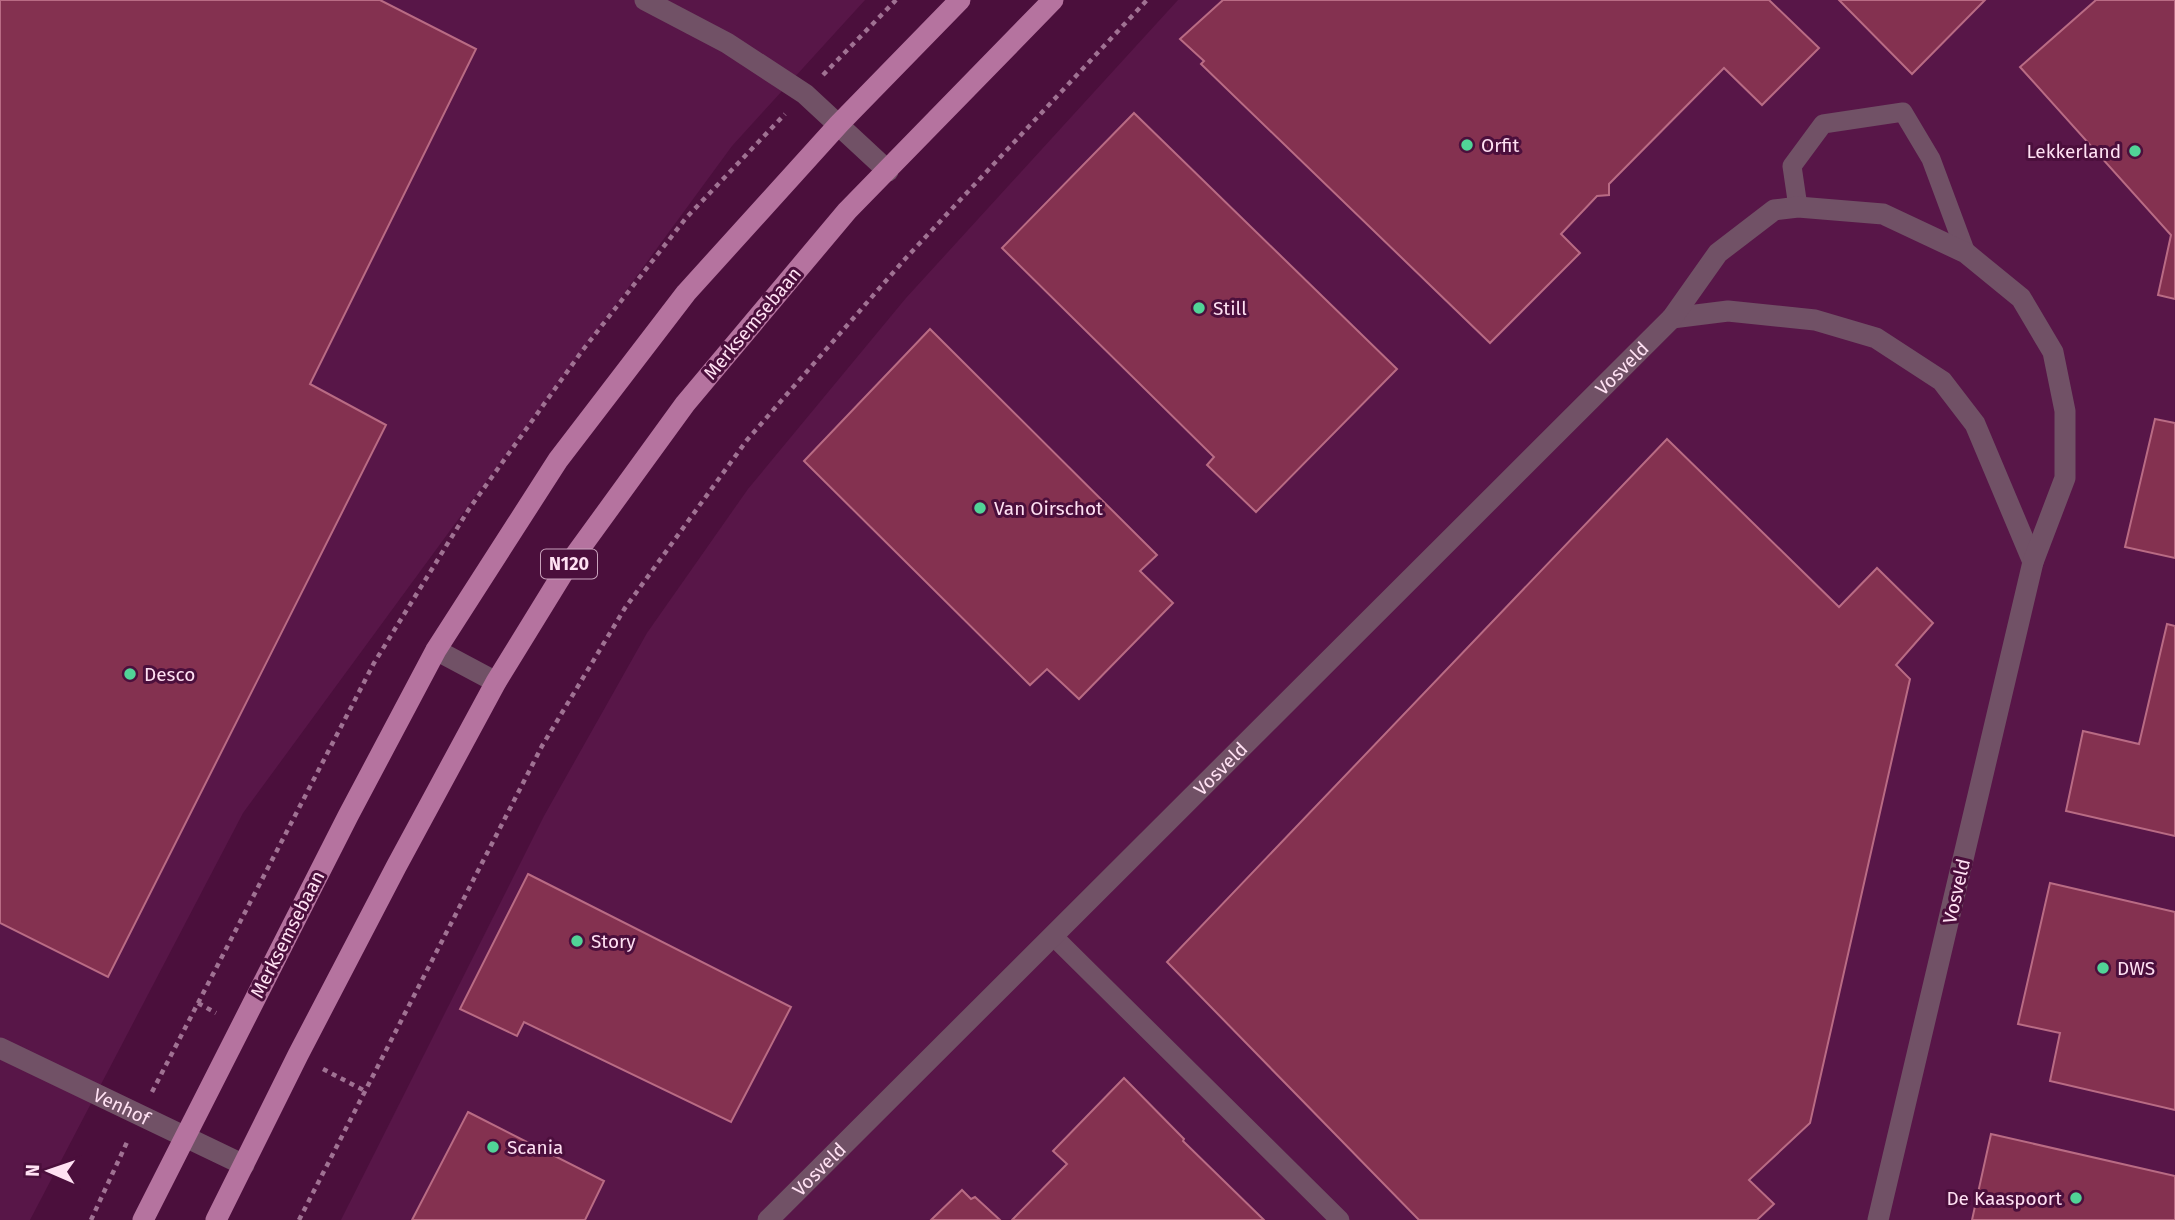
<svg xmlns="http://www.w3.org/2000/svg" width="2175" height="1220" font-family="'Fira Sans',sans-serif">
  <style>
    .built { fill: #581648 }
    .building { fill: #843150; stroke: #b96b84; stroke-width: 2 }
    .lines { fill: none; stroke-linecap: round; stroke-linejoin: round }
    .path { stroke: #a07293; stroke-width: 4.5; stroke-dasharray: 5 5; stroke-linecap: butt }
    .service { stroke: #715166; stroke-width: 19 }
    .minor { stroke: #715166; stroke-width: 21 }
    .primary { stroke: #b5739f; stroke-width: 21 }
    .poi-dot { fill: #51d397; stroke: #4b0f3c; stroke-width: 2.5 }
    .labels { text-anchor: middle; stroke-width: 6; stroke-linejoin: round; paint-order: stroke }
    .shield { fill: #4b0f3c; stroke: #c9a2bc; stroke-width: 2 }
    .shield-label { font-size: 18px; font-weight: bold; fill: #ffe1f3 }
    .poi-label { font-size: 19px; fill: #ffe1f3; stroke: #4b0f3c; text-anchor: start }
    .street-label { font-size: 19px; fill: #ffe1f3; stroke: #4b0f3c }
  </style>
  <rect width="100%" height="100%" fill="#4b0f3c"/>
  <g class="built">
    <path d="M0,0H865L732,146L243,813L30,1220H0Z"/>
    <path d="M1178,0H2175V1220H341L544,816L647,633L748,489L906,298Z"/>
  </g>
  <g class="building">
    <path d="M0,0H380L476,49L310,384L386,425L108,977L0,923Z"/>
    <path d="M1223,0H1769L1819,48L1762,105L1724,68L1609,184V195L1597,196L1561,234L1580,253L1490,343L1201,64L1204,61L1180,39Z"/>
    <path d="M1839,0H1985L1912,74Z"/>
    <path d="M2096,0H2175V299L2158,295L2171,235L2020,67Z"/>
    <path d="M1134,113L1397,369L1256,512L1207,465L1214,457L1002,248Z"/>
    <path d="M930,329L1157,555L1140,571L1173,603L1079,699L1047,669L1030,685L804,461Z"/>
    <path d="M2155,419L2175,423V558L2125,547Z"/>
    <path d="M1667,439L1839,607L1877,568L1933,623L1896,665L1910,679L1810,1123L1749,1180L1774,1204L1757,1220H1419L1167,962Z"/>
    <path d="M2167,624L2175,626V836L2066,811L2083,731L2139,744Z"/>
    <path d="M528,874L791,1007L731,1122L524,1022L517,1036L460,1009Z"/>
    <path d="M2050,883L2175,912V1110L2050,1081L2060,1033L2018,1024Z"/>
    <path d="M1124,1078L1184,1139L1183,1141L1264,1220H1012L1067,1164L1053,1151Z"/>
    <path d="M468,1112L604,1181L585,1220H412Z"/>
    <path d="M1991,1134L2175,1176V1220H1972Z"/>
    <path d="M962,1190L971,1199L975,1197L1000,1220H931Z"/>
  </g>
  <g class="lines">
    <g class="path">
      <path d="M823,75L896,0"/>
      <path d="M198,1003L216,1013"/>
      <path d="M323,1069L365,1091"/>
      <path d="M152,1092L374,663L469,509L582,351L686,218L785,114"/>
      <path d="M91,1220L128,1140"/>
      <path d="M299,1220L542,746L625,608L747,440L905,259L1147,0"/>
    </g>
    <g class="service">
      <path d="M1798,207L1792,166L1823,124L1903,112L1931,159L1966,253"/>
      <path d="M1053,936L1340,1220"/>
    </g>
    <g class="minor">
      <path d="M645,0L727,43L805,94L888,171"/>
      <path d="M1672,318L1728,311L1815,320L1876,338L1942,381L1975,424L2033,562"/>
      <path d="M436,650L496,682"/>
      <path id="s1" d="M0,1048L244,1165"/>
      <path id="s2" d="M768,1220L1672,318L1718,253L1774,210L1798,207L1883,214L1966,253L2021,298L2053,352L2065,411V478L2033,562L1878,1220"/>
    </g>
    <g class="primary">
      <path d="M143,1220L348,816L436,650L558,460L686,293L839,124L960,0"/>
      <path d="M216,1220L298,1055L396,867L496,682L568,565L685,404L847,211L1053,0"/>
    </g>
  </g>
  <g class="poi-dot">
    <circle cx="1467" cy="145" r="7"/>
    <circle cx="2135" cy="151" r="7"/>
    <circle cx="1199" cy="308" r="7"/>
    <circle cx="980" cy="508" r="7"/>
    <circle cx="130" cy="674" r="7"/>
    <circle cx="577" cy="941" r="7"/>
    <circle cx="2103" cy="968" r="7"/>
    <circle cx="493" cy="1147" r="7"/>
    <circle cx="2076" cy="1198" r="7"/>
  </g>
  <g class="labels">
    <rect class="shield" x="541" y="549.5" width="56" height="29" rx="5"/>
    <g class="shield-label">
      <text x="569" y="570">N120</text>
    </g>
    <g class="poi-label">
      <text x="1481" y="152">Orfit</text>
      <text x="2121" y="158" text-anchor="end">Lekkerland</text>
      <text x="1213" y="315">Still</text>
      <text x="994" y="515">Van Oirschot</text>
      <text x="144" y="681">Desco</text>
      <text x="591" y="948">Story</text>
      <text x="2117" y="975">DWS</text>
      <text x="507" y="1154">Scania</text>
      <text x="2062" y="1205" text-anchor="end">De Kaaspoort</text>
    </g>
    <g class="street-label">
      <text transform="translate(752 323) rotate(-50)" y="7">Merksemsebaan</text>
      <text dy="7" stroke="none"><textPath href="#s2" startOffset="1206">Vosveld</textPath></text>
      <text dy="7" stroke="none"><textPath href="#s2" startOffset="639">Vosveld</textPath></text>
      <text transform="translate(1956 891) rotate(-77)" y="7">Vosveld</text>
      <text transform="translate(287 934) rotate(-63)" y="7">Merksemsebaan</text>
      <text dy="7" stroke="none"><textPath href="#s1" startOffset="135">Venhof</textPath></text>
      <text dy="7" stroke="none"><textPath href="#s2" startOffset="72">Vosveld</textPath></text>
    </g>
  </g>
  <g transform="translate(49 1171) rotate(272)" stroke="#4b0f3c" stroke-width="5" paint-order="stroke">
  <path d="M0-5L12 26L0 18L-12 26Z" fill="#ffe1f3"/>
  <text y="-10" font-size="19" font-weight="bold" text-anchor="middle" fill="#ffe1f3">N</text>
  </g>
</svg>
